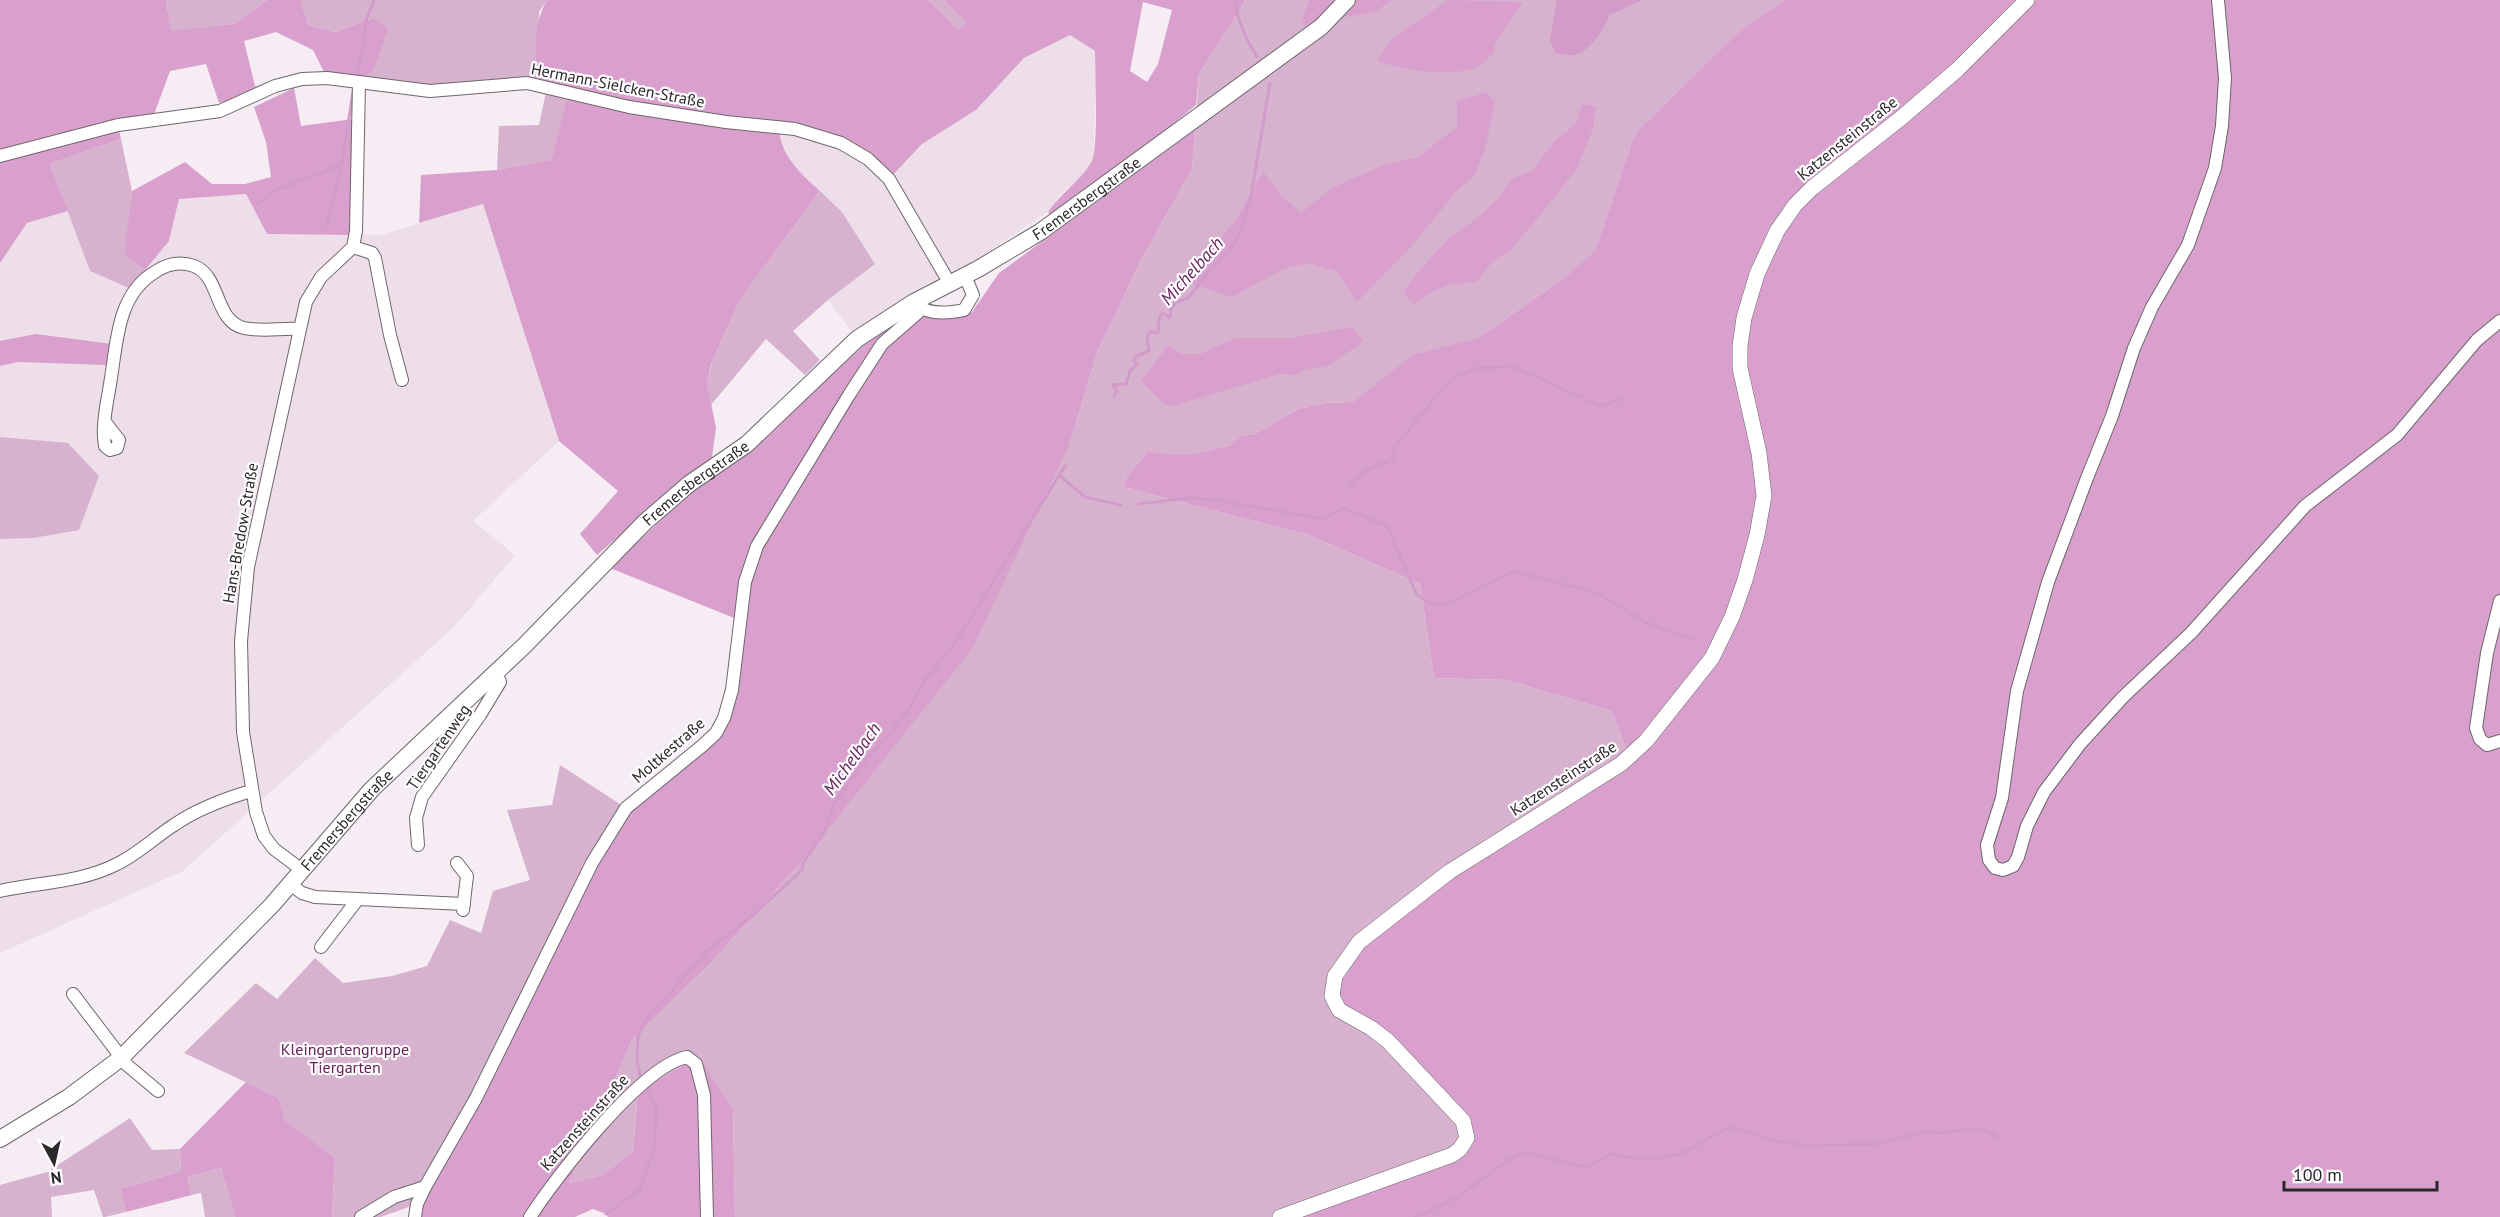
<svg xmlns="http://www.w3.org/2000/svg" width="2500" height="1217" font-family="'PT Sans',sans-serif">
  <style>
    .built { fill: #eedeea }
    .green { fill: #d7b2cf }
    .forest { fill: #d9a0ce; fill-rule: evenodd }
    .water { fill: #d39bc9 }
    .lines { fill: none; stroke-linecap: round; stroke-linejoin: round }
    .stream { stroke: #d39bc9; stroke-width: 3 }
    .minor-casing { stroke: #6e666c; stroke-width: 14 }
    .tertiary-casing { stroke: #6e666c; stroke-width: 16 }
    .secondary-casing { stroke: #6e666c; stroke-width: 18 }
    .minor { stroke: #fff; stroke-width: 12 }
    .tertiary { stroke: #fff; stroke-width: 15 }
    .secondary { stroke: #fff; stroke-width: 16 }
    .labels { text-anchor: middle; stroke-width: 4.5; stroke-linejoin: round; paint-order: stroke }
    .street-label { font-size: 16px; fill: #2b282b; stroke: #fefcfe }
    .park-label { font-size: 16px; fill: #63215a; stroke: #fefcfe }
    .water-label { font-size: 18px; font-style: italic; fill: #64235c; stroke: #fefcfe }
  </style>
  <rect width="100%" height="100%" fill="#f6ecf4"/>
  <g class="built">
    <path d="M1070,34L1095,51L1096,89L1093,161L1078,180L1060,195L1048,212L857,339L828,300L875,263L820,191L798,172L779,140V127L827,138L889,178L922,144L976,110L1024,58Z"/>
    <path d="M246,194L267,234L381,235L483,204L559,441L473,521L515,555L455,626L183,871L0,953V263L27,223L68,211L90,271L169,241L179,199Z"/>
  </g>
  <g class="green">
    <path d="M166,0H267L234,24L171,32Z"/>
    <path d="M301,0H547L539,12V85L450,91L359,83L373,18L336,32L308,25Z"/>
    <path d="M928,0H944L968,23L958,31Z"/>
    <path d="M1246,0H1784L1741,30L1631,144L1596,251L1563,279L1478,338L1457,344L1353,402L1324,403L1298,409L1255,434L1240,436L1228,447C1217,446 1213,450 1204,452C1185,455 1167,454 1148,451L1126,478L1123,487L1309,535L1420,584L1434,678L1506,680L1612,711L1632,765L1453,877L1352,1018L1457,1113L1465,1143L1280,1217H735L733,1110L638,1092L633,1151L603,1175L569,1183L632,1040L710,964L809,853L1070,443L1097,353L1140,262L1192,169L1199,74Z"/>
    <path d="M546,92L568,98L551,160L497,170L499,126L539,125Z"/>
    <path d="M121,139L132,191L125,252L145,270L129,288L90,271L50,164Z"/>
    <path d="M820,191L842,212L875,264L828,300L793,331L820,360L805,375L766,339L711,405L707,383L712,362L740,300Z"/>
    <path d="M0,437L68,443L99,476L79,530L33,538L0,539Z"/>
    <path d="M560,765L626,808L417,1204L381,1217H332L335,1158L283,1120L279,1098L184,1053L256,983L277,999L315,958L343,983L392,976L427,966L450,920L481,933L493,891L530,880L507,810L552,805Z"/>
    <path d="M130,1118L152,1150L180,1149L181,1171L120,1189L126,1212L105,1217H103L94,1190L51,1197L52,1217H0V1185L47,1172Z"/>
    <path d="M221,1168L235,1217H205L201,1193L192,1195L187,1177Z"/>
  </g>
  <g class="forest">
    <path d="M0,0H166L171,31L234,24L267,0H301L308,25L336,32L373,18L388,29L373,71L357,80L327,78L313,50L276,32L244,41L257,94L219,103L206,64L170,71L152,120L118,126L121,139L50,164L68,211L27,223L0,263Z"/>
    <path d="M547,0H928L958,30L967,23L944,0H1246L1199,74L1196,105L1055,221L1048,212C1060,194 1079,182 1091,163C1099,152 1095,70 1095,51L1070,35L1024,58L976,110L922,144L889,179L855,151L779,128C780,155 801,174 820,191L740,300L711,364L707,383L716,428L712,457L597,555L580,534L618,491L559,441L483,204L419,223L421,175L497,170L551,160L568,95L539,85C535,58 532,25 547,0ZM1143,2L1172,10L1158,64L1147,82L1130,71Z"/>
    <path d="M1309,0H1342L1307,30L1302,22Z"/>
    <path d="M1347,0H1392L1375,12L1329,20Z"/>
    <path d="M1448,0L1523,2L1494,44L1495,52C1489,56 1483,64 1477,67C1453,78 1400,70 1377,61L1393,38Z"/>
    <path d="M1784,0H2500V1217H1280L1452,1155L1466,1129L1371,1028L1334,1004L1343,960L1453,877L1632,765L1612,711L1506,680L1434,678L1420,584L1309,535L1123,487L1126,478L1148,451C1167,454 1185,455 1204,452C1213,450 1217,446 1228,447L1240,436L1255,434L1298,409L1324,403L1353,402L1413,355L1478,338L1563,279L1596,250L1631,144L1640,129L1741,30Z"/>
    <path d="M294,88L301,126L353,119L352,235L267,234L246,194L179,199L169,241L145,270L124,253L132,191L185,162L212,184H245L271,177L266,142L254,107Z"/>
    <path d="M1487,92L1495,103L1485,148L1475,175L1456,192L1411,247L1357,302L1338,272L1308,263L1283,269L1232,297L1185,282L1191,262L1211,250L1237,218L1263,171L1280,194L1301,213L1332,188L1381,166L1418,157L1457,127V101Z"/>
    <path d="M1582,104L1596,106L1593,129L1577,169L1532,225L1509,251L1493,261L1476,282C1447,284 1438,286 1414,304L1403,293L1417,273L1449,238L1476,219L1496,201L1513,178L1532,171L1553,143L1576,123Z"/>
    <path d="M1195,130L1192,169L1140,262L1097,353L1070,443L972,649L809,853L710,964L632,1040L569,1183L603,1175L633,1151L638,1092L699,1057L733,1110L735,1217H608L606,1214L593,1209L575,1217H415L626,808L724,718L739,620L610,568L698,485L748,452L888,323L903,333L921,317L955,318L972,312L999,273Z"/>
    <path d="M1351,327L1363,341L1359,345L1326,367L1307,369L1296,375L1280,374L1173,406L1166,405L1141,381L1168,345L1182,354H1200L1235,338H1292Z"/>
    <path d="M36,334L112,344L108,365L18,362L0,366V341Z"/>
    <path d="M246,1082L279,1098L284,1120L335,1158L332,1217H235L221,1168L187,1177L192,1195L126,1212L120,1189L181,1171L180,1149Z"/>
  </g>
  <path class="water" d="M1557,0H1643L1609,15C1605,29 1590,51 1575,55C1569,56 1561,54 1555,53L1550,40Z"/>
  <g class="lines">
    <g class="stream">
      <path d="M1235,0C1237,21 1247,40 1257,57"/>
      <path d="M355,80L364,45L366,21L374,0"/>
      <path d="M258,204L274,191L342,164"/>
      <path d="M326,226L342,164L353,92"/>
      <path d="M1114,396L1117,391L1113,385L1126,384L1130,371L1137,364L1134,360L1137,356L1149,351L1147,336L1151,331L1156,333L1159,332L1158,326L1161,314H1165L1169,318L1170,317L1171,308L1177,302L1188,298L1211,269L1234,244L1242,227L1250,202L1270,83"/>
      <path d="M1588,400L1603,406L1621,399"/>
      <path d="M1059,475L1085,497L1121,505"/>
      <path d="M1349,489C1360,471 1372,466 1392,460L1394,448L1451,379L1477,368L1515,367L1581,397"/>
      <path d="M1138,504L1188,498L1216,500L1323,519L1344,508L1387,526L1417,595L1433,605L1446,604L1514,571L1599,594L1645,622L1694,640"/>
      <path d="M641,1080L637,1060L638,1036L645,1021L708,950L752,916L802,870L803,863L825,831L835,802L865,761L886,738L909,709L925,680L956,642L1065,466"/>
      <path d="M606,1214L640,1189L655,1146L656,1106L648,1092"/>
      <path d="M1416,1217L1459,1196L1505,1162L1524,1152L1575,1165L1587,1166L1612,1154L1633,1158L1656,1159L1680,1154L1730,1127L1775,1141L1805,1145L1879,1144L1922,1132L1942,1133L1967,1129L1986,1130L2000,1139"/>
    </g>
    <g class="minor-casing">
      <g id="minor">
        <path d="M2218,0L2225,78L2222,126L2215,168L2188,245L2152,307L2134,348L2112,416L2087,478L2048,582L2017,691L2002,798L1987,845L1989,860L1995,868L2003,870L2013,866L2018,857L2027,826L2044,792L2080,744L2123,697L2191,633L2305,506L2397,435L2477,340L2500,321"/>
        <path d="M0,156L118,125L220,111L275,86L302,79L327,78L430,91L527,83L629,107L726,122L795,129L841,143L868,159L889,179L950,284"/>
        <path d="M353,247L372,253L375,258L390,335L402,380"/>
        <path d="M917,305C929,315 950,313 964,310L973,295L965,276"/>
        <path d="M105,422L119,440L117,448L110,450L105,446C101,425 108,399 111,378C117,340 118,294 155,272C167,264 180,261 194,266C221,276 214,321 244,328C261,332 282,328 299,329"/>
        <path d="M2500,601L2487,653L2476,728L2480,739L2487,745L2500,741"/>
        <path d="M418,845L416,818L422,797L480,715L500,682L496,673"/>
        <path d="M457,863L467,876L463,910"/>
        <path d="M302,870L274,849L264,836L256,812L243,732L241,641L248,567L306,302L321,277L353,247L356,231L359,83"/>
        <path d="M290,884L302,893L315,897L464,904"/>
        <path d="M0,891C40,882 80,883 117,864C138,854 155,837 174,825C197,809 224,799 251,791"/>
        <path d="M321,947L358,899"/>
        <path d="M73,994L127,1065L158,1091"/>
        <path d="M361,1217L394,1197L425,1187"/>
        <path d="M415,1217L417,1204L425,1187L476,1098L592,863L626,808L702,746L716,733L724,718L732,690L745,582L757,546L849,395L882,344L922,309"/>
        <path d="M530,1217C556,1177 641,1066 687,1057L696,1064L704,1095L707,1217"/>
      </g>
    </g>
    <g class="tertiary-casing">
      <path id="tertiary" d="M1280,1217L1452,1155L1460,1149L1467,1138L1463,1121L1388,1041L1371,1028L1339,1010L1332,996L1335,976L1359,942L1449,872L1621,764L1646,741L1712,658L1732,617L1745,580L1757,535L1764,496L1759,453L1740,368V346L1744,318L1757,274L1777,231L1795,205L1812,188L1901,118L1958,69L2027,0"/>
    </g>
    <g class="secondary-casing">
      <g id="secondary">
        <path id="s1" d="M0,1139L69,1097L121,1058L272,905L372,789L524,646L645,522L689,484L747,444L857,339L914,302L978,269L1040,232L1321,27L1347,0"/>
      </g>
    </g>
    <use href="#minor" class="minor"/>
    <use href="#tertiary" class="tertiary"/>
    <use href="#secondary" class="secondary"/>
  </g>
  <g class="labels">
    <g class="street-label">
      <text transform="translate(618 85) rotate(11)" y="6">Hermann-Sielcken-Straße</text>
      <text transform="translate(1847 138) rotate(-39)" y="6">Katzensteinstraße</text>
      <text dy="6" stroke="none"><textPath href="#s1" startOffset="1446">Fremersbergstraße</textPath></text>
      <text dy="6" stroke="none"><textPath href="#s1" startOffset="960">Fremersbergstraße</textPath></text>
      <text transform="translate(240 533) rotate(-80)" y="6">Hans-Bredow-Straße</text>
      <text transform="translate(438 747) rotate(-56)" y="6">Tiergartenweg</text>
      <text transform="translate(668 750) rotate(-41)" y="6">Moltkestraße</text>
      <text transform="translate(1563 778) rotate(-33)" y="6">Katzensteinstraße</text>
      <text dy="6" stroke="none"><textPath href="#s1" startOffset="474">Fremersbergstraße</textPath></text>
      <text transform="translate(584 1122) rotate(-48)" y="6">Katzensteinstraße</text>
    </g>
    <g class="park-label">
      <text x="345" y="1055">Kleingartengruppe<tspan x="345" dy="18">Tiergarten</tspan></text>
    </g>
    <g class="water-label">
      <text transform="translate(1192 271) rotate(-48)" y="6">Michelbach</text>
      <text transform="translate(852 759) rotate(-54)" y="6">Michelbach</text>
    </g>
  </g>
  <g transform="translate(54 1163) rotate(172)" stroke="#fefcfe" stroke-width="4.5" paint-order="stroke">
  <path d="M0-4.5L10 22L0 15L-10 22Z" fill="#2b282b"/>
  <text y="-9" font-size="16" font-weight="bold" text-anchor="middle" fill="#2b282b">N</text>
  </g>
  <path d="M2284 1181v9h153v-9" fill="none" stroke="#2b282b" stroke-width="3"/>
  <text x="2293" y="1181" font-size="18" fill="#2b282b" stroke="#fefcfe" stroke-width="4.5" paint-order="stroke">100 m</text>
</svg>
